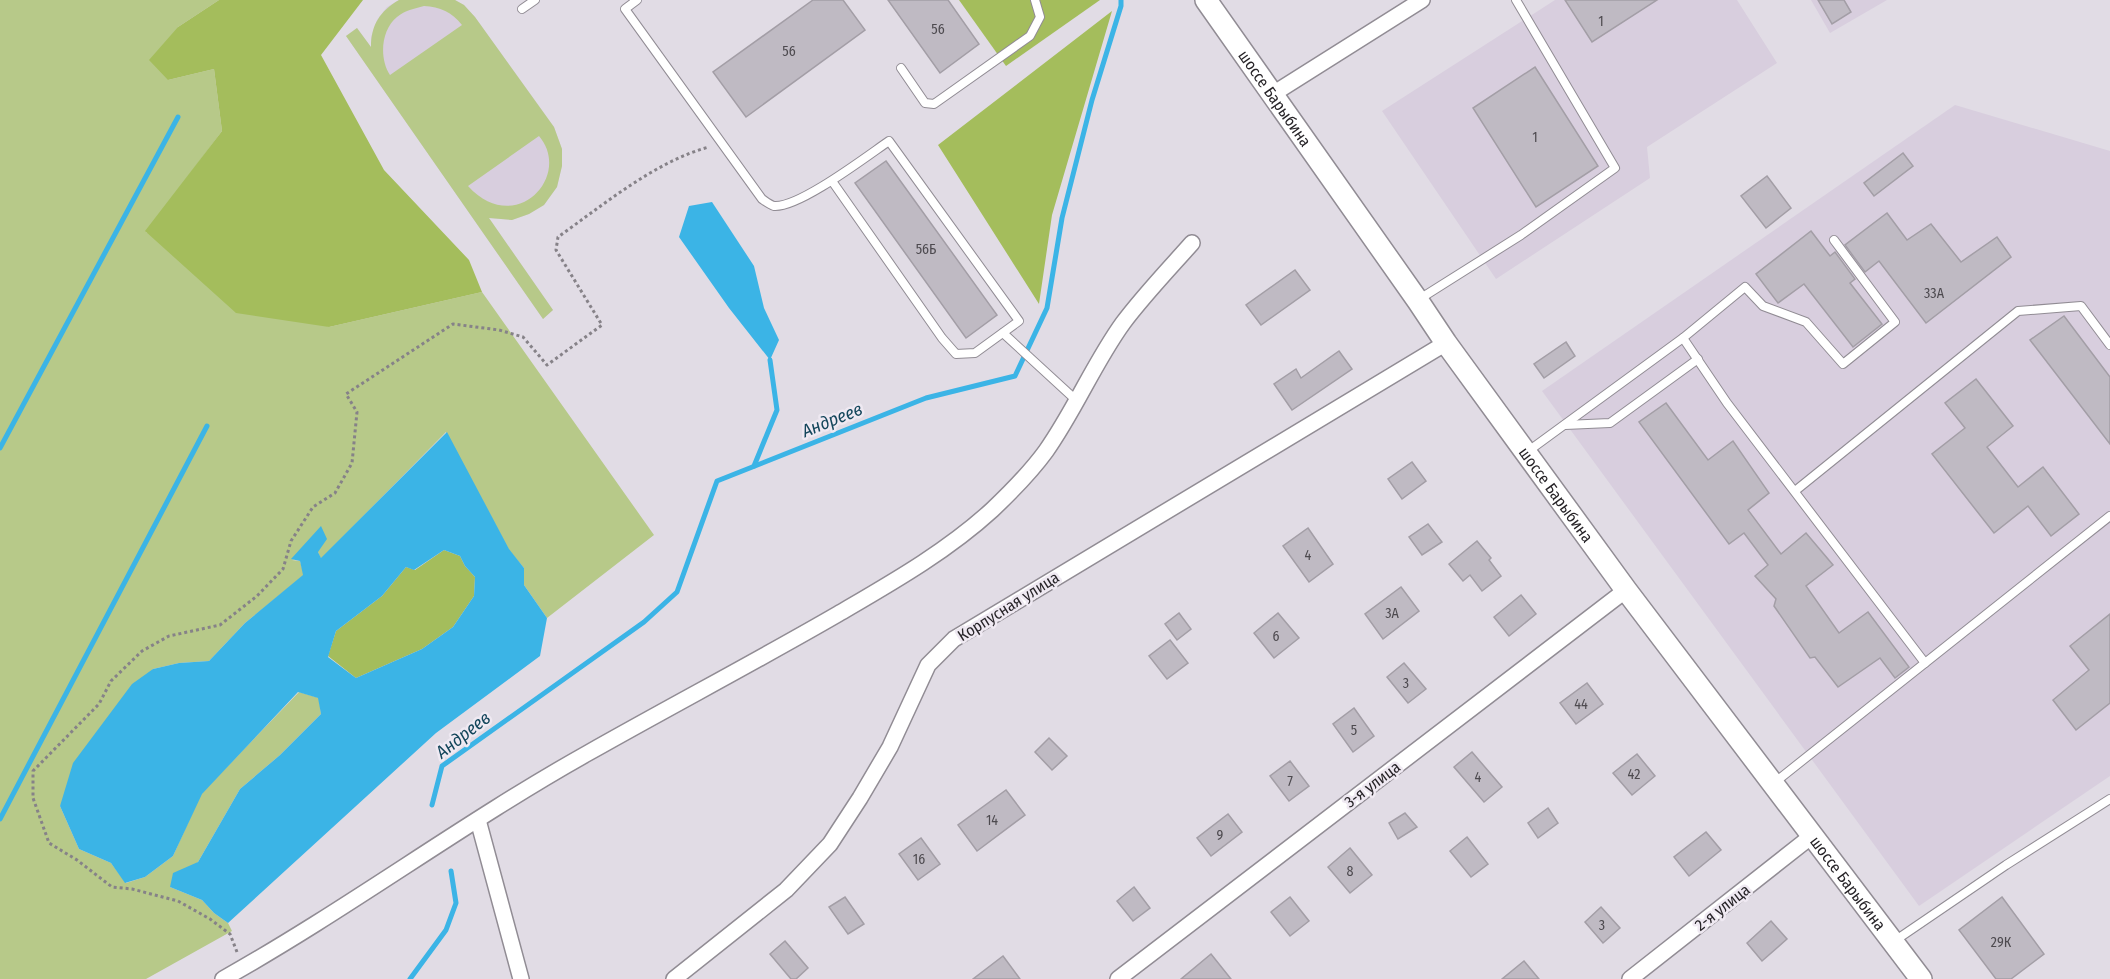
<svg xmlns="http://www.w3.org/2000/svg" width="2110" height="979" font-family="'Fira Sans Condensed',sans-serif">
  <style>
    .built { fill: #d8cede }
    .green { fill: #b7c989; fill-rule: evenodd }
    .forest { fill: #a4bd5c }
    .water { fill: #3bb4e6; fill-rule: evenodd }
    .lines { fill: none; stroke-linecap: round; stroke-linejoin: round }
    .stream { stroke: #3bb4e6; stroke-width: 5 }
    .building { fill: #bfbac3; stroke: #a39ea6; stroke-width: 1.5 }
    .service-casing { stroke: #918c94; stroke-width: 10 }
    .minor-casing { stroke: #918c94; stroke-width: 18 }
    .secondary-casing { stroke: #918c94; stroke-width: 24 }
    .path { stroke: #868288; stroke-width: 3; stroke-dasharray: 3 3; stroke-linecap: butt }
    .service { stroke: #fff; stroke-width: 8 }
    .minor { stroke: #fff; stroke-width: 15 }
    .secondary { stroke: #fff; stroke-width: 21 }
    .labels { text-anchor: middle; stroke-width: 5; stroke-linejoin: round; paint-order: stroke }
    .number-label { font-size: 14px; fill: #4d4a4f }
    .street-label { font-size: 16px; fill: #272428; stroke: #efe9f2 }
    .water-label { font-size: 18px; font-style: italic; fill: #14465b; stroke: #efe9f2 }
  </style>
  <rect width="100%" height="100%" fill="#e1dce5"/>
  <g class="built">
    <path d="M399,0H455L464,5L475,17L554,127L562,149V166L557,187L544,205L529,214L512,220L489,218L553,310L543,319L346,36L357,28L371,47V37L377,20L387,7Z"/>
    <path d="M1555,0H1737L1777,63L1647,147L1650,178L1496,279L1382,111Z"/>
    <path d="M1811,0H1887L1830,33Z"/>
    <path d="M1955,105L2110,151V776L1919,906L1542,391Z"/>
  </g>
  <g class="green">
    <path d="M0,0H219L178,27L168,80L214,69L222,131L146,232L329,327L482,292L654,535L547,618L524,585V568L509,550L446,432L321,559L318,552L292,560L300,561L304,575L245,623L209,661L179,663L153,669L60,806L79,849L111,863L126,883L145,877L173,856L201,794L299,692L319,698L321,714L280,755L240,789L198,862L170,887L202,900L214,913L228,923L232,931L146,979H0Z"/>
    <path d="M399,0H455L464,5L475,17L554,127L562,149V166L557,187L544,205L529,214L512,220L489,218L553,310L543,319L346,36L357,28L371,47C371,25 380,11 399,0ZM424,6C440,7 452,12 462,25L390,75C379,58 381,30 397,17C405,10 414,9 424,6ZM539,136C573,176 515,238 468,186Z"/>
  </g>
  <g class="forest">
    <path d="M219,0H363L321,55L384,170L469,260L482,292L329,327L236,313L145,231L222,131L214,69L168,80L149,60L178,27Z"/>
    <path d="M959,0H1100L1006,66Z"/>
    <path d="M1112,11L1052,215L1039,304L938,145Z"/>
    <path d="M444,550L460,556L465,566L475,577L474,596L453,627L422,649L356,678L328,656L336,631L382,596L406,567L415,570Z"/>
  </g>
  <g class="water">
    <path d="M712,202L754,266L764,308L779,340L770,360L729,308L679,237L689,206Z"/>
    <path d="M447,432L509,549L524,568V585L547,618L540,656L436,733L228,923L214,913L202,900L170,887L173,873L198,862L240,789L280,755L321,714L318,698L298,692L202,794L173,856L145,877L125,883L111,863L79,849L60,806L73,763L132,684L153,669L179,663L209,661L245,623L303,575L300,561L291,559L321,526L327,539L318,552L321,558ZM444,550L460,556L465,566L475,577L474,596L453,627L422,649L356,678L328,657L336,631L382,596L406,567L414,570Z"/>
  </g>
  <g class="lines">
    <g class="stream">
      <path d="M0,448L178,117"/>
      <path d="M754,466L777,410L770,360"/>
      <path d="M432,805L442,766L644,622L677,592L717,481L926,398L1015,376L1047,308L1062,218L1092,100L1121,6V0"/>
      <path d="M0,819L207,426"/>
      <path d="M410,979L446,930L456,903L451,871"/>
    </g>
  </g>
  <g class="building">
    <path d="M813,0H843L865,30L746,117L713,72Z"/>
    <path d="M888,0H948L979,44L940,73Z"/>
    <path d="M1565,0H1657L1592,42Z"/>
    <path d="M1818,0H1844L1851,12L1832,24Z"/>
    <path d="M1535,67L1598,166L1536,207L1473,108Z"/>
    <path d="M1903,153L1913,166L1874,196L1864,183Z"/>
    <path d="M886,161L997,315L966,338L855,183Z"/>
    <path d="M1767,176L1791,208L1766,228L1741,196Z"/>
    <path d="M1887,213L1907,240L1931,224L1961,262L1997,237L2011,257L1926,323L1879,261L1865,272L1845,245Z"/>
    <path d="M1811,231L1830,256L1835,252L1855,279L1850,283L1882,324L1853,347L1804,284L1778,303L1756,274Z"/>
    <path d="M1295,270L1310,290L1261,325L1246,305Z"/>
    <path d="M2064,316L2110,377V444L2030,340Z"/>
    <path d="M1566,342L1575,356L1544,378L1534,364Z"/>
    <path d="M1339,351L1352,369L1292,410L1274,384L1296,369L1301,378Z"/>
    <path d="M1976,379L2013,426L1987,447L2018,487L2043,467L2079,514L2051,536L2028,506L1994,533L1932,454L1965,428L1945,403Z"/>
    <path d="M1666,403L1708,460L1733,441L1769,493L1748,510L1781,554L1806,533L1833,565L1806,586L1839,633L1868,612L1909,667L1895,678L1880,658L1838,687L1815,657L1810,658L1774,606L1776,599L1755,576L1768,565L1744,533L1729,544L1639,422Z"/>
    <path d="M1412,462L1426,481L1402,499L1388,479Z"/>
    <path d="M1428,524L1442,542L1422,555L1409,537Z"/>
    <path d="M1308,528L1333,564L1309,582L1283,546Z"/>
    <path d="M1477,541L1491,558L1489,560L1501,576L1482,591L1470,575L1463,581L1449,564Z"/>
    <path d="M1401,587L1419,611L1383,639L1365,614Z"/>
    <path d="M1521,595L1536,614L1509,636L1494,617Z"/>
    <path d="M1179,613L1191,629L1177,640L1165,624Z"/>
    <path d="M1278,613L1299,638L1274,658L1254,633Z"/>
    <path d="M2110,614V703L2076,730L2053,700L2089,670L2070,646Z"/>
    <path d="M1170,640L1188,663L1167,679L1149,656Z"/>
    <path d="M1404,663L1426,689L1408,703L1387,677Z"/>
    <path d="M1587,683L1603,704L1576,724L1560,703Z"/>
    <path d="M1354,708L1374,736L1353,752L1333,724Z"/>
    <path d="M1049,738L1067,756L1052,770L1035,752Z"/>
    <path d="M1472,752L1502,787L1484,802L1454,767Z"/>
    <path d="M1637,754L1655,776L1632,795L1613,773Z"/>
    <path d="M1290,761L1309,786L1289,801L1270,776Z"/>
    <path d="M1006,790L1025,815L977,851L958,825Z"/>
    <path d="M1548,808L1558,823L1538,838L1528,823Z"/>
    <path d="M1405,813L1417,827L1398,839L1389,823Z"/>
    <path d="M1228,814L1242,832L1211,856L1197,838Z"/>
    <path d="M1706,832L1721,850L1689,876L1674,857Z"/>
    <path d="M1467,837L1488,864L1471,877L1450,851Z"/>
    <path d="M921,838L940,864L918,880L899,854Z"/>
    <path d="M1350,848L1372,875L1350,893L1328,867Z"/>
    <path d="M1134,887L1150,908L1133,921L1117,901Z"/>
    <path d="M845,897L864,924L848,934L829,907Z"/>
    <path d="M1290,897L1309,921L1290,936L1271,912Z"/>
    <path d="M2002,897L2044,954L2011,979H1996L1959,930Z"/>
    <path d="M1601,907L1620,928L1603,943L1585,922Z"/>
    <path d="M1771,921L1787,939L1762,961L1747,943Z"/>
    <path d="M785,941L808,968L796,979H791L770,954Z"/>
    <path d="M1211,954L1231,979H1181Z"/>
    <path d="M1003,956L1020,979H973Z"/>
    <path d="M1524,961L1539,979H1502Z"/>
  </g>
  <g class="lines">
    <g class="service-casing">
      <g id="service">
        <path d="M637,0L625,9L762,199C765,201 770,205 774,206C799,208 867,156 889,141L1019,321L975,353L956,354L942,338L832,181"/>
        <path d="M522,9L535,0"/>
        <path d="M901,68L925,103L934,104L1030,36L1040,17L1035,0"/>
        <path d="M1418,300L1521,235L1615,168L1516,0"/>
        <path d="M1003,333L1077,401"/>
        <path d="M1683,338L1745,287L1763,306L1806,322L1843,364L1895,322L1834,240"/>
        <path d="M1565,425L1610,423L1698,359"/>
        <path d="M1527,452L1683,338L1727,403L1925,663"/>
        <path d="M1795,491L2018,311L2081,306L2110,345"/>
        <path d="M1774,783L2110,516"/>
        <path d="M1893,942L2006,865L2110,799"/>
      </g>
    </g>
    <g class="minor-casing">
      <g id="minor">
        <path d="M1273,94L1422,0"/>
        <path d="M478,820L521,979"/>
        <path d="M223,979C348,909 463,823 588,753C671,706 755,662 838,614C891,583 946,552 992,510C1011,492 1030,473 1046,451C1075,410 1094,363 1123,323C1144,295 1169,269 1192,243"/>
        <path d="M674,979L786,890L830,844L860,798L890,747L928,665L954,639L1446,343"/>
        <path d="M1118,979L1626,590"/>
        <path d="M1630,979L1813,835"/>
      </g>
    </g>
    <g class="secondary-casing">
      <g id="secondary">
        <path id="s1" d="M1206,0L1418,301L1446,343L1626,590L1921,979"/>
      </g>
    </g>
    <path class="path" d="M237,952L230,934L210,919L178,901L132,889L112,887L77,860L49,843L33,798V771L99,704L111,681L142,651L169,636L220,625L257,596L283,569L291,541L313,507L335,493L352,463L357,412L346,394L453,324L499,330L523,337L547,365L602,325L556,250L558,237C603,205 656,161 709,147"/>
    <use href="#service" class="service"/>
    <use href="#minor" class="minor"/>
    <use href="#secondary" class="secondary"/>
  </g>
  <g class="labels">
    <g class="number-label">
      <text x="1601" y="26">1</text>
      <text x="938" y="34">56</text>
      <text x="789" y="56">56</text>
      <text x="1535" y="142">1</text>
      <text x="926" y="254">56Б</text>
      <text x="1934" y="298">33А</text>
      <text x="1308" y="560">4</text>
      <text x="1392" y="618">3А</text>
      <text x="1276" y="641">6</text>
      <text x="1406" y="688">3</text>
      <text x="1581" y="709">44</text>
      <text x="1354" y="735">5</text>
      <text x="1634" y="779">42</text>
      <text x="1478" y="782">4</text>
      <text x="1290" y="786">7</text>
      <text x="992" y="825">14</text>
      <text x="1220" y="840">9</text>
      <text x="919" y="864">16</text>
      <text x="1350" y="876">8</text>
      <text x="1602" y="930">3</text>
      <text x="2001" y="947">29К</text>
    </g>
    <g class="street-label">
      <text dy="6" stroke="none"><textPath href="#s1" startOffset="120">шоссе Барыбина</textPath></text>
      <text dy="6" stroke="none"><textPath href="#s1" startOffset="606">шоссе Барыбина</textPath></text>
      <text transform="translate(1008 606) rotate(-32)" y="6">Корпусная улица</text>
      <text transform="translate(1372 784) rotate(-37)" y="6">3-я улица</text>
      <text dy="6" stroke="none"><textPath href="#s1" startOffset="1092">шоссе Барыбина</textPath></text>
      <text transform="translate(1722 907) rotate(-38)" y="6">2-я улица</text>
    </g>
    <g class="water-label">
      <text transform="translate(832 420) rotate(-22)" y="6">Андреев</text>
      <text transform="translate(463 735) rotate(-38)" y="6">Андреев</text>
    </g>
  </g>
</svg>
